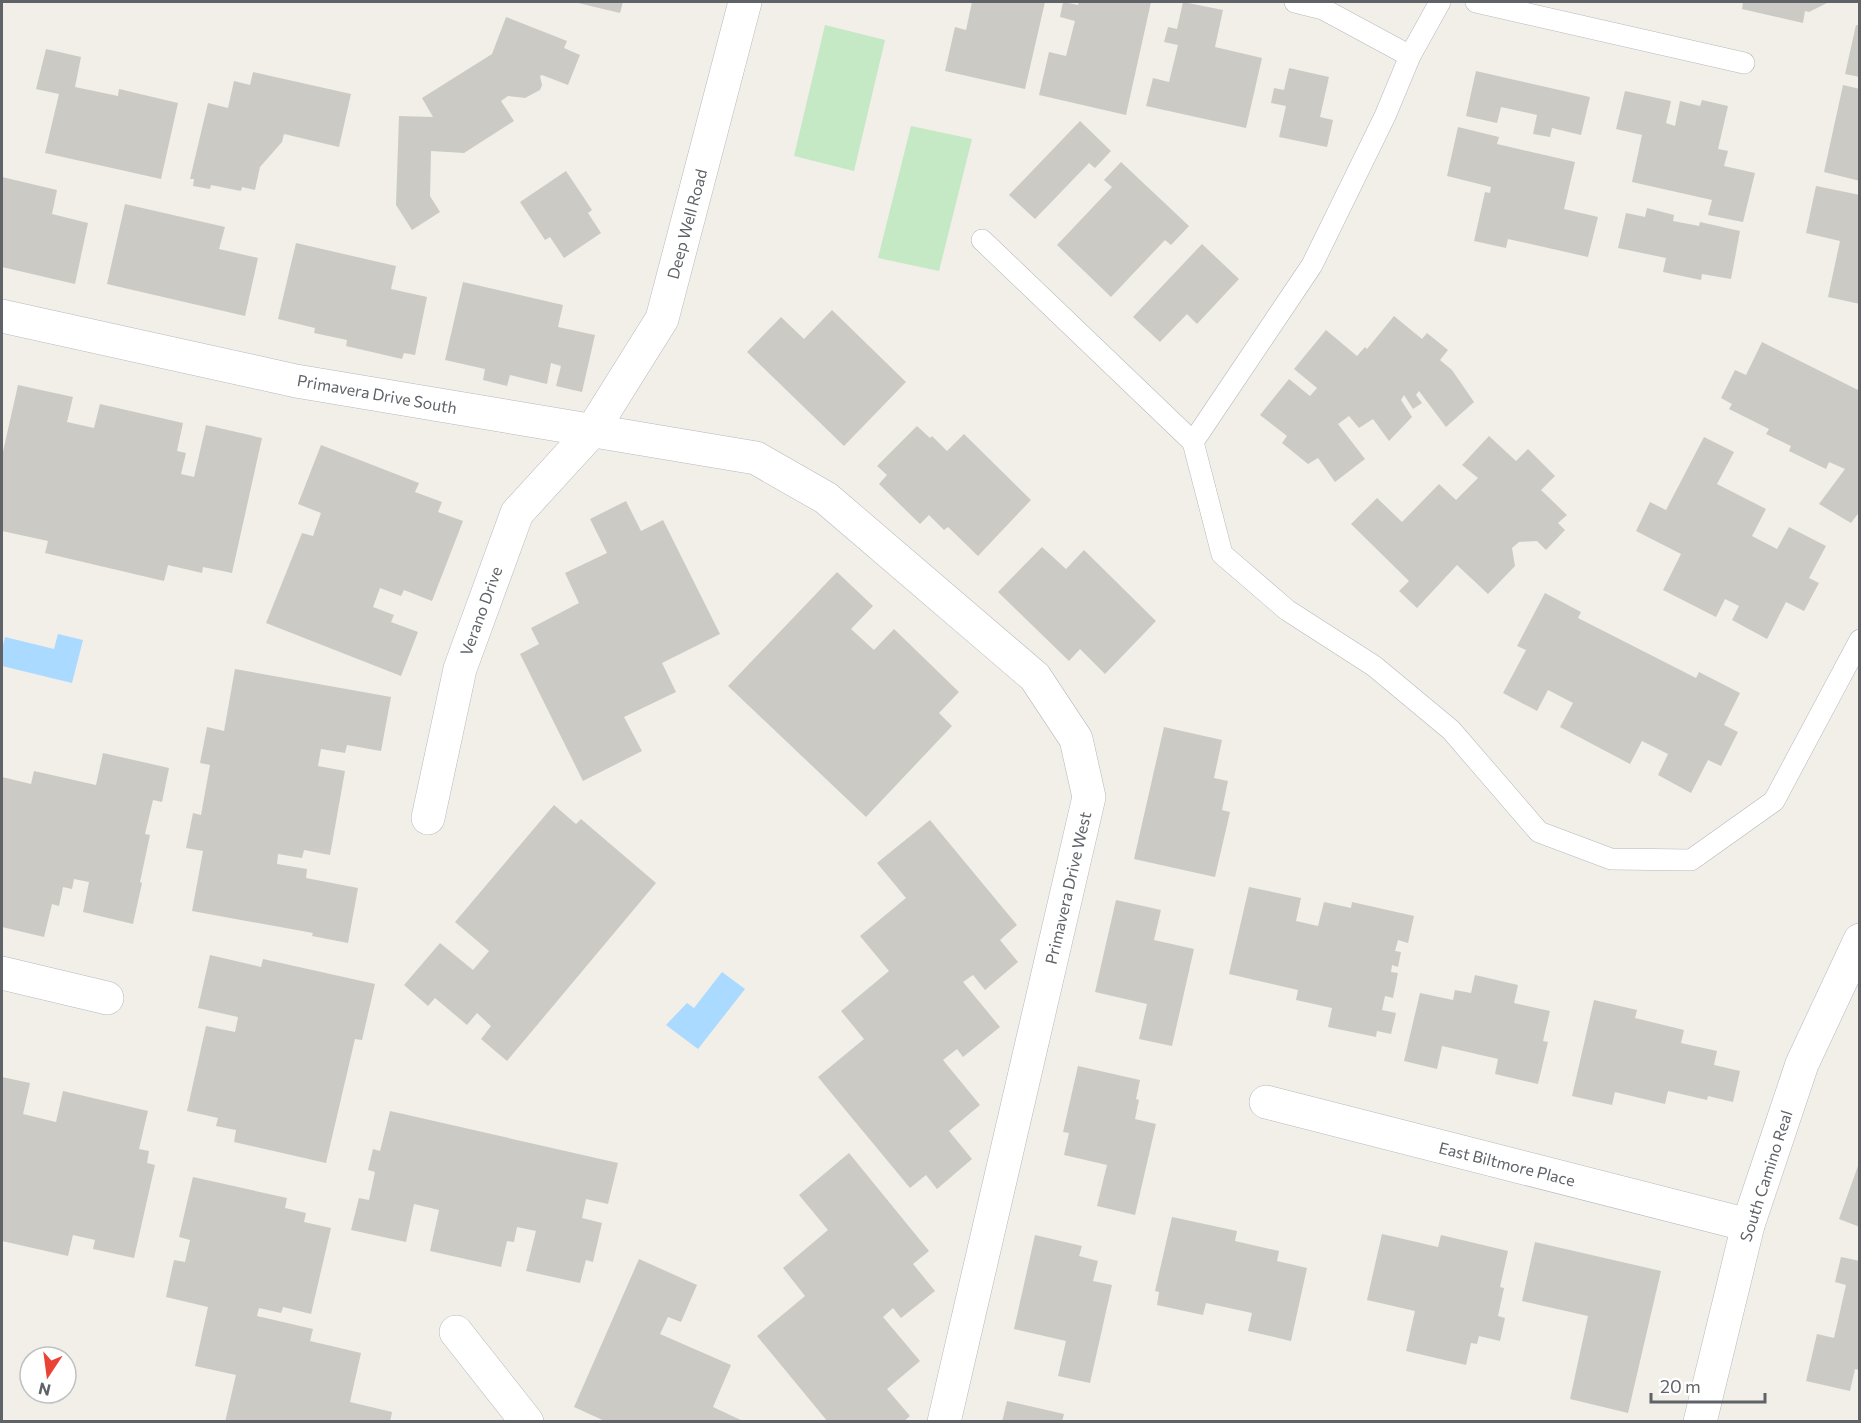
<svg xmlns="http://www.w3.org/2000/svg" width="1861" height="1423" font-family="Commissioner,sans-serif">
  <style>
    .green { fill: #c5e8c5 }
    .water { fill: #aadaff }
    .building { fill: #cccac5 }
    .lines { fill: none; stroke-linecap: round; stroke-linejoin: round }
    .lane-casing { stroke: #b5b8bc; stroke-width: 22 }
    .street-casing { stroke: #b5b8bc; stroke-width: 34 }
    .lane { stroke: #fff; stroke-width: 21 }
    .street { stroke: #fff; stroke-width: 33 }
    .labels { text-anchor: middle; stroke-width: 4.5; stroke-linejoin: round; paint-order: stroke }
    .street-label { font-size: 16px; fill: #5f6368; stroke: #fff }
  </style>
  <rect width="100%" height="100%" fill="#f1efe8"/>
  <g class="green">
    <path d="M825,25L885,40L854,171L794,156Z"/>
    <path d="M911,126L972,139L939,271L878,258Z"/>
  </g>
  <g class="water">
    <path d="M58,634L83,640L72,683L2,666V650L5,637L54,649Z"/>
    <path d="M722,972L745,989L698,1049L666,1025L687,1003L694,1008Z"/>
  </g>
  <g class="building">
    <path d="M574,2H623L620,13Z"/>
    <path d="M972,2H1045L1025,89L945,71L955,27L966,30Z"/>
    <path d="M1063,2L1078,5L1079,2H1151L1126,115L1039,95L1049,52L1066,56L1075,21L1060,17Z"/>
    <path d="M1183,2L1223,10L1215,47L1262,58L1246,128L1146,106L1153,78L1169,82L1178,45L1164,42L1168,27L1177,29Z"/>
    <path d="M1743,2H1829L1809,12L1805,11L1803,23L1742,9Z"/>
    <path d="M506,17L567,41L564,48L580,55L568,85L542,75L540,76L542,85L540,90L525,98L508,96L501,101L514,121L464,153L431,151L430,196L440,212L412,230L396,205L399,116L433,117L422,98L492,54Z"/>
    <path d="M1856,25L1860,26V77L1845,74Z"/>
    <path d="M46,49L81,57L75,87L118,96L119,89L178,103L161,179L45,153L59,94L36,89Z"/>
    <path d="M1289,68L1329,77L1320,117L1333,120L1327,147L1279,137L1286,106L1271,103L1274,88L1284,90Z"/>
    <path d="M1476,71L1590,97L1581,135L1552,128L1550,137L1533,134L1537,115L1501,107L1497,123L1466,116Z"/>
    <path d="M253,72L351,94L339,147L284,134L282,142L260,167L255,190L242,187L241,191L211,185L210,189L193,186L194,179H190L208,103L228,108L234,81L250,85Z"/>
    <path d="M1843,85L1860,89V181L1824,172Z"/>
    <path d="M1625,91L1671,101L1666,123L1675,126L1680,101L1700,106L1702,100L1728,106L1718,149L1728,151L1724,166L1755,173L1743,222L1708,215L1712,200L1632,182L1642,135L1616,129Z"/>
    <path d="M1080,121L1111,151L1095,168L1089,163L1035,219L1009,195Z"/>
    <path d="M1458,127L1499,137L1497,144L1575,162L1564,209L1598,217L1588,257L1508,239L1506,248L1474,241L1485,192L1490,193L1491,187L1447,176Z"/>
    <path d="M1121,162L1189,226L1171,245L1165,240L1111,297L1057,245L1112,187L1104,180Z"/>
    <path d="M566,171L592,210L588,213L601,233L564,258L550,237L545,240L520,202Z"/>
    <path d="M2,177L57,190L52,214L88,223L75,284L2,267Z"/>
    <path d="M1816,186L1860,195V304L1828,297L1840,241L1806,233Z"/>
    <path d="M125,204L225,227L219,249L258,258L245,316L107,284Z"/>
    <path d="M1647,208L1674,215L1673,221L1699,226L1700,222L1740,231L1731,279L1702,274L1701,280L1663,272L1666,258L1618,248L1626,213L1645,217Z"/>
    <path d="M296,243L396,266L391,289L427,297L415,355L404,353L402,359L346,346L347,340L314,333L315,328L278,319Z"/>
    <path d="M1202,244L1239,279L1197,324L1187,314L1160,342L1133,317Z"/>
    <path d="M463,282L563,305L558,327L595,335L582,392L556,386L561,366L551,363L547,384L510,375L507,386L483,380L485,369L445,360Z"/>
    <path d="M832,310L906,382L844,446L747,352L781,317L804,339Z"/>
    <path d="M1394,316L1422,339L1427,333L1448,350L1440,360L1452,370L1474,402L1446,427L1419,391L1416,395L1422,403L1413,409L1404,395L1401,400L1412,417L1389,441L1373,419L1359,428L1349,416L1338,424L1365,459L1335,482L1318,458L1308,464L1282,443L1287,436L1260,415L1289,379L1310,396L1317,388L1294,369L1326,330L1357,356L1365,347L1367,349Z"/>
    <path d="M1762,342L1860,391V511L1851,523L1819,504L1845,469L1829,462L1826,469L1789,451L1791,446L1766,434L1769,429L1729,409L1732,404L1721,398L1735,370L1746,375Z"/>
    <path d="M18,385L73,397L67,422L94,428L100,404L183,423L177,451L186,453L181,474L194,477L206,425L262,438L232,573L203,567L202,573L168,565L164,581L45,553L48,541L2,531V456Z"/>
    <path d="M917,426L930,438L932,436L947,451L964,434L1031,500L978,556L948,527L944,530L929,515L920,524L879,484L887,475L877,466Z"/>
    <path d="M1489,436L1516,461L1528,449L1555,476L1541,490L1567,515L1558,523L1565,530L1546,550L1537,541L1519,542L1512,548L1515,566L1488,594L1457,565L1417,608L1399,591L1409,581L1351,524L1377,498L1402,522L1439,484L1456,500L1478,478L1462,465Z"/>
    <path d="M1704,437L1734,452L1717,484L1766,509L1752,536L1777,549L1789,527L1826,546L1809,578L1819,583L1804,611L1786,602L1767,639L1732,620L1739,606L1725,599L1716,617L1663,590L1681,554L1636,531L1650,502L1666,510Z"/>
    <path d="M321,445L419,483L415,492L442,502L438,512L463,521L432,601L404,590L401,596L380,588L373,607L394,615L391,622L418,632L401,676L266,623L302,533L313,536L321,513L298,504Z"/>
    <path d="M626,501L641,531L663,520L720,634L662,663L676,692L624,717L642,751L583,781L520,654L539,644L531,628L579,603L565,573L607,553L590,519Z"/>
    <path d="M1042,547L1066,569L1084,550L1156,621L1105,674L1080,649L1069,661L998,592Z"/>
    <path d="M837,572L873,606L851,629L874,650L894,629L959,692L939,713L952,726L866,817L728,686Z"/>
    <path d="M1545,593L1581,612L1578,618L1696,678L1699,672L1740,693L1724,725L1738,732L1721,766L1708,760L1691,793L1658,775L1668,754L1642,741L1630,764L1560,727L1573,703L1548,690L1537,711L1503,693L1526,650L1517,646Z"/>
    <path d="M235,669L391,697L381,751L347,745L345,753L321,749L318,766L345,771L330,855L304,850L302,858L278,854L277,864L307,869L306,878L358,888L348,943L312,936L313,933L192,911L203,851L186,848L193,813L201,815L210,765L200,763L207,727L224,731Z"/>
    <path d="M1164,727L1222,740L1214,778L1228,781L1222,810L1230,812L1215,877L1134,859Z"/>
    <path d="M103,753L169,768L162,802L153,800L145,834L150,835L140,882L142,883L133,924L83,912L89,882L74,879L72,889L63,887L59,906L52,904L44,937L2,927V777L31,784L34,771L96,785Z"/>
    <path d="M554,805L576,824L581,819L656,883L507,1061L481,1039L491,1026L477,1013L467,1025L435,998L428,1006L404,985L440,943L473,970L489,951L455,922Z"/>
    <path d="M930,820L1017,925L1000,940L1018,962L985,990L973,975L963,982L1000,1027L963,1057L957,1049L943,1060L980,1105L949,1131L972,1159L937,1189L926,1175L910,1188L818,1077L864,1039L841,1011L889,971L860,936L906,898L877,863Z"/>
    <path d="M1249,887L1301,898L1296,921L1318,926L1324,902L1351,908L1352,902L1414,916L1408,943L1398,940L1395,951L1401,952L1398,967L1392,965L1391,972L1398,973L1393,998L1385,996L1382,1010L1396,1013L1391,1034L1377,1031L1376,1037L1328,1027L1332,1008L1296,1000L1298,990L1229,974Z"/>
    <path d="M1116,900L1161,910L1154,940L1194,949L1172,1046L1139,1039L1147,1004L1095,992Z"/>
    <path d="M210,955L261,967L263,959L375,984L362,1040L355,1039L326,1163L234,1142L236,1130L216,1126L218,1118L187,1111L206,1026L235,1032L238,1017L198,1008Z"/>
    <path d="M1475,975L1518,985L1514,1003L1550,1011L1543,1041L1548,1042L1538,1084L1495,1074L1498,1059L1442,1046L1437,1069L1404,1061L1420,993L1453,1000L1455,990L1471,993Z"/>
    <path d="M1594,1000L1637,1010L1635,1018L1684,1030L1681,1043L1717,1051L1714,1065L1740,1071L1733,1102L1708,1096L1707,1100L1668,1091L1665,1104L1615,1092L1612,1105L1572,1096Z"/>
    <path d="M1078,1066L1140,1080L1136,1099L1139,1100L1135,1119L1156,1124L1135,1215L1097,1206L1107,1165L1064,1155L1069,1133L1063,1132Z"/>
    <path d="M2,1077L30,1083L23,1114L56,1122L63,1091L148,1111L139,1149L149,1151L147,1163L155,1165L134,1258L93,1249L95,1240L73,1235L68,1256L2,1241Z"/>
    <path d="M390,1111L618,1163L608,1204L586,1199L582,1218L602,1223L593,1262L586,1260L580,1283L526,1271L536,1231L517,1227L514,1242L507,1241L501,1267L430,1251L439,1210L414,1204L406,1242L351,1230L359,1198L369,1200L375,1172L368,1170L373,1149L380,1151Z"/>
    <path d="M849,1153L929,1251L913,1264L935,1291L901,1318L893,1308L883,1317L920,1361L887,1389L910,1416L903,1422H828L757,1336L805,1296L783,1268L828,1230L799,1195Z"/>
    <path d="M1859,1163H1860V1227L1839,1219Z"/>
    <path d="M193,1177L287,1198L285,1208L306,1213L304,1222L331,1228L311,1314L283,1307L281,1313L259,1308L257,1316L313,1329L310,1341L361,1353L350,1402L392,1412L390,1422H225L236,1375L195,1366L208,1307L166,1297L174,1260L185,1262L190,1240L179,1237Z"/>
    <path d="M1172,1217L1237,1231L1235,1241L1279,1251L1277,1261L1307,1268L1291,1341L1248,1331L1252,1313L1206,1303L1203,1315L1157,1305L1159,1292L1155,1291Z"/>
    <path d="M1382,1234L1438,1247L1441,1235L1508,1251L1500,1287L1504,1288L1498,1316L1505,1318L1500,1341L1479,1336L1477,1344L1471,1343L1466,1365L1406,1351L1415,1311L1367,1300Z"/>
    <path d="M1035,1235L1082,1246L1079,1256L1098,1261L1093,1281L1112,1285L1090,1383L1058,1376L1066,1341L1014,1329Z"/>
    <path d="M1535,1242L1661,1271L1628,1413L1570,1399L1588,1316L1522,1301Z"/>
    <path d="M1841,1257L1860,1261V1370L1855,1369L1850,1391L1806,1381L1817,1334L1834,1338L1846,1285L1835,1282Z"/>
    <path d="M639,1259L697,1285L681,1322L668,1317L660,1334L731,1365L713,1407L745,1422H607L574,1407Z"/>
    <path d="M1007,1401L1064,1414L1062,1422H1002Z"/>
  </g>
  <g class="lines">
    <g class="lane-casing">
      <g id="lane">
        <path d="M1295,2L1323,9L1410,56"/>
        <path d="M1440,2L1410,56L1385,116L1312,265L1193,442L1222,554L1287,610L1374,666L1451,730L1539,832L1611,859L1691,860L1774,801L1860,640"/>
        <path d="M1476,2L1744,63"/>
        <path d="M982,240L1193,442"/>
      </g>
    </g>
    <g class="street-casing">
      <g id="street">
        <path d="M2,316L296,381L756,458L826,498L1035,677L1076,739L1089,797L944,1422"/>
        <path d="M428,818L460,669L517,513L592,431L662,319L745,2"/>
        <path d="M2,973L107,998"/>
        <path d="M1266,1102L1748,1225"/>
        <path d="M456,1332L527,1422"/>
        <path d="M1700,1422L1748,1225L1802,1064L1860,940"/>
      </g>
    </g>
    <use href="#lane" class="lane"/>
    <use href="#street" class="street"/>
  </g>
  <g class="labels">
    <g class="street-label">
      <text transform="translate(687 224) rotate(-75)" y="6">Deep Well Road</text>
      <text transform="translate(377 394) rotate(10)" y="6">Primavera Drive South</text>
      <text transform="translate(481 611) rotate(-70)" y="6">Verano Drive</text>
      <text transform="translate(1068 888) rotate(-77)" y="6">Primavera Drive West</text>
      <text transform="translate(1507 1164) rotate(14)" y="6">East Biltmore Place</text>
      <text transform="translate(1766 1176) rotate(-72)" y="6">South Camino Real</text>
    </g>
  </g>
  <rect width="1861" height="1423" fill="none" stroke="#5f6368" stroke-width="6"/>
  <g transform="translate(48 1375) rotate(193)"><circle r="28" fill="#ffffff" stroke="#bfc1c3" stroke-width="1.5"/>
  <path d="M0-4.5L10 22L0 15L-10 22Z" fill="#ea4335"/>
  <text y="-9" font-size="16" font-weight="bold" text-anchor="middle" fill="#5f6368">N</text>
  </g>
  <path d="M1651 1393v9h114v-9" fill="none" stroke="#5f6368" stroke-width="3"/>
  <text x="1660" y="1393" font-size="18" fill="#5f6368" stroke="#ffffff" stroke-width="4.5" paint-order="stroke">20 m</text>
</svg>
